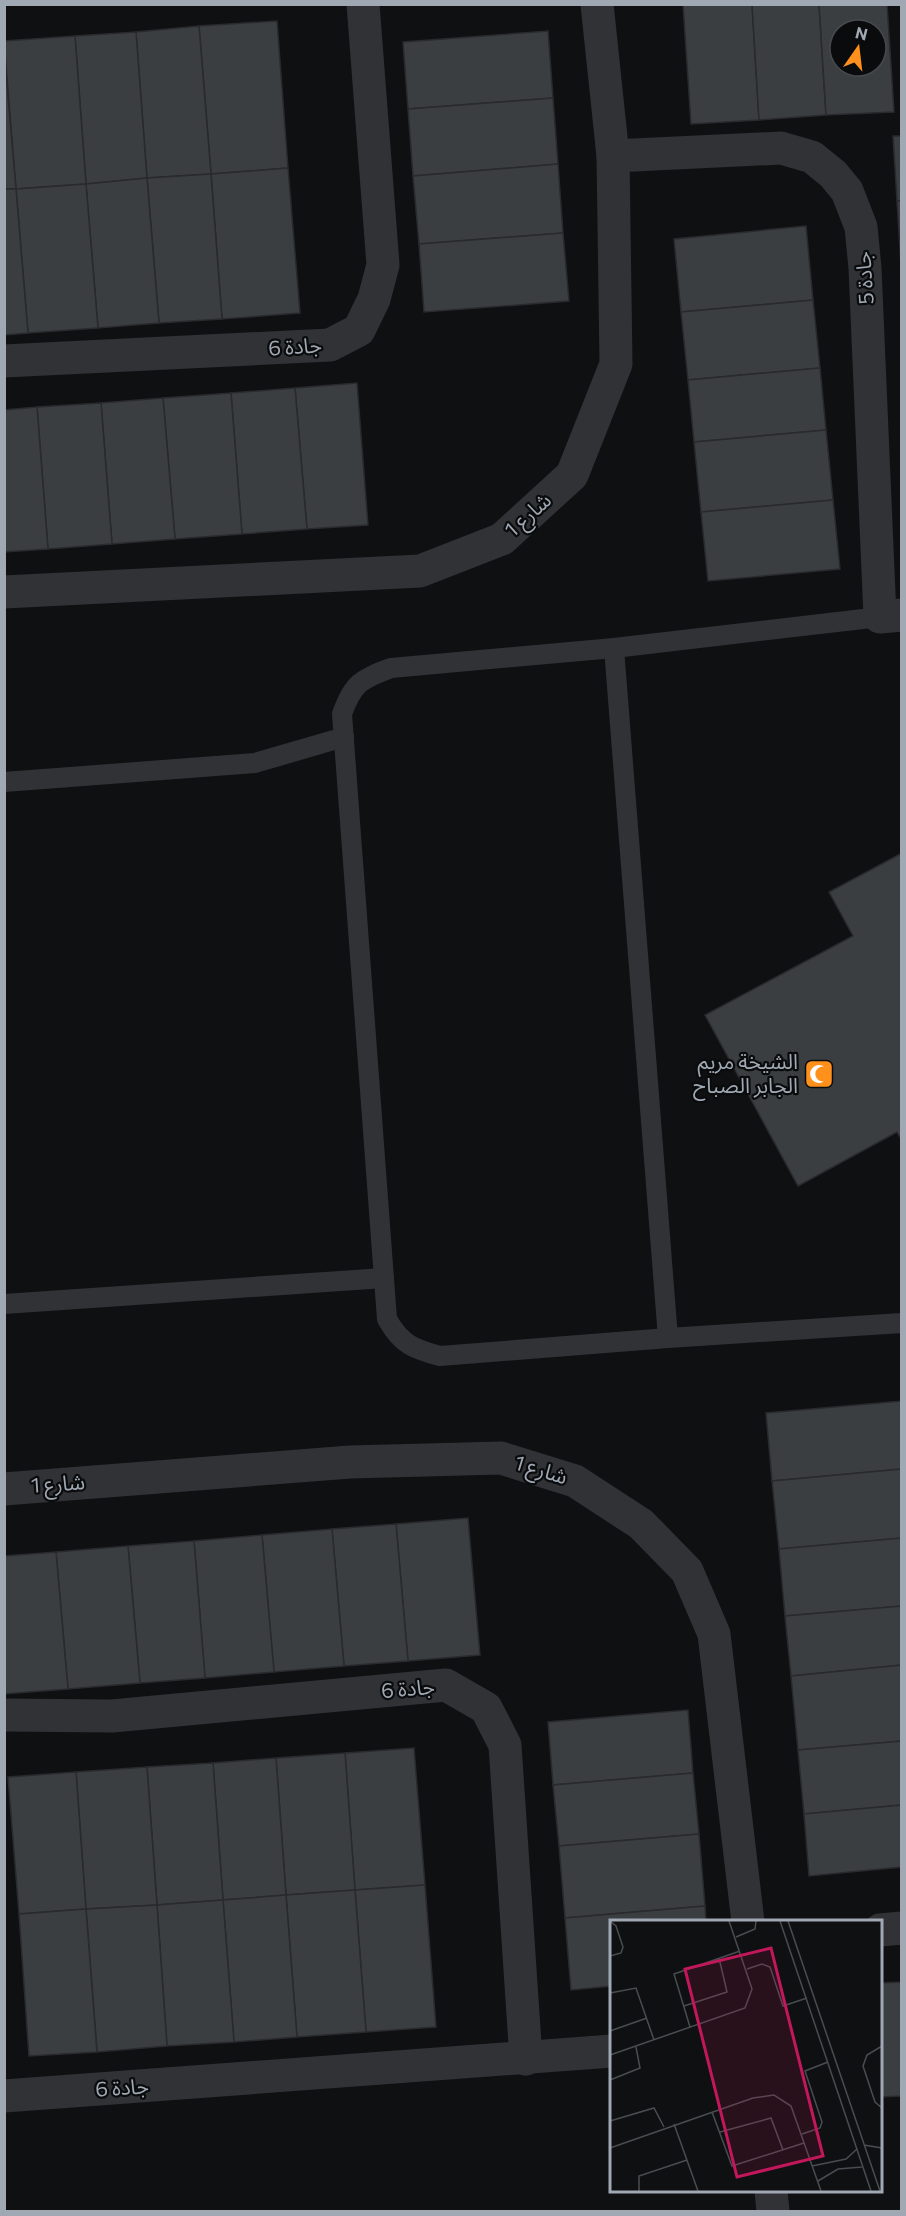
<svg xmlns="http://www.w3.org/2000/svg" width="906" height="2216" font-family="Commissioner,'Noto Sans Arabic',sans-serif">
  <style>
    .building { fill: #3b3e41; stroke: #292a2d; stroke-width: 1.5; fill-rule: evenodd }
    .lines { fill: none; stroke-linecap: round; stroke-linejoin: round }
    .lane { stroke: #303236; stroke-width: 20 }
    .street { stroke: #303236; stroke-width: 33 }
    .labels { text-anchor: middle; stroke-width: 4.5; stroke-linejoin: round; paint-order: stroke }
    .street-label { font-size: 21px; fill: #9fa8b3; stroke: #0a0b0c }
    .poi-label { font-size: 21px; fill: #9fa8b3; stroke: #0a0b0c; text-anchor: end }
    .inset-road { fill: none; stroke: #494d52; stroke-width: 1.5 }
    .view { fill: #c2185b; fill-opacity: 0.15; stroke: #c2185b; stroke-width: 3 }
    .inset-edge { fill: none; stroke: #9fa8b3; stroke-width: 3 }
  </style>
  <rect width="100%" height="100%" fill="#0f1011"/>
  <g class="building">
    <path d="M683,4H752L759,120L691,124Z"/>
    <path d="M752,4H819L826,115L759,120Z"/>
    <path d="M819,4H887L894,112L826,115ZM840,30H876V66H840Z"/>
    <path d="M277,21L288,168L211,174L199,26Z"/>
    <path d="M199,26L211,174L147,178L136,32Z"/>
    <path d="M548,31L553,98L408,109L403,42Z"/>
    <path d="M136,32L147,178L86,184L75,36Z"/>
    <path d="M75,36L86,184L16,189L4,41Z"/>
    <path d="M4,50L16,189H4Z"/>
    <path d="M553,98L558,164L413,176L408,109Z"/>
    <path d="M893,136H902V201H897Z"/>
    <path d="M558,164L563,233L419,244L413,176Z"/>
    <path d="M288,168L300,313L222,319L211,174Z"/>
    <path d="M211,174L222,319L159,323L147,178Z"/>
    <path d="M147,178L159,323L98,328L86,184Z"/>
    <path d="M86,184L98,328L28,333L16,189Z"/>
    <path d="M4,189H16L28,333L4,335Z"/>
    <path d="M897,201H902V265H901Z"/>
    <path d="M806,226L813,300L681,312L674,239Z"/>
    <path d="M563,233L569,301L424,312L419,244Z"/>
    <path d="M813,300L820,368L688,380L681,312Z"/>
    <path d="M820,368L826,430L694,442L688,380Z"/>
    <path d="M357,383L368,525L307,529L295,388Z"/>
    <path d="M295,388L307,529L242,534L231,393Z"/>
    <path d="M231,393L242,534L175,539L163,398Z"/>
    <path d="M163,398L175,539L112,544L101,403Z"/>
    <path d="M101,403L112,544L48,549L37,407Z"/>
    <path d="M37,407L48,549L4,552V410Z"/>
    <path d="M826,430L833,500L701,512L694,442Z"/>
    <path d="M833,500L840,569L708,581L701,512Z"/>
    <path d="M902,853V1141L897,1132L798,1186L705,1015L853,936L829,892Z"/>
    <path d="M902,1401V1469L772,1481L766,1413Z"/>
    <path d="M902,1469V1538L779,1549L772,1481Z"/>
    <path d="M468,1518L480,1655L408,1661L396,1524Z"/>
    <path d="M396,1524L408,1661L344,1666L332,1529Z"/>
    <path d="M332,1529L344,1666L274,1672L262,1535Z"/>
    <path d="M262,1535L274,1672L205,1678L194,1541Z"/>
    <path d="M902,1538V1606L785,1616L779,1549Z"/>
    <path d="M194,1541L205,1678L140,1683L128,1546Z"/>
    <path d="M128,1546L140,1683L68,1689L56,1552Z"/>
    <path d="M56,1552L68,1689L4,1694V1556Z"/>
    <path d="M902,1606V1665L791,1676L785,1616Z"/>
    <path d="M902,1665V1741L798,1750L791,1676Z"/>
    <path d="M688,1710L693,1773L553,1785L548,1722Z"/>
    <path d="M902,1741V1805L804,1814L798,1750Z"/>
    <path d="M414,1748L425,1885L355,1890L345,1753Z"/>
    <path d="M345,1753L355,1890L286,1895L276,1758Z"/>
    <path d="M276,1758L286,1895L223,1900L213,1763Z"/>
    <path d="M213,1763L223,1900L157,1905L147,1767Z"/>
    <path d="M147,1767L157,1905L86,1909L76,1772Z"/>
    <path d="M76,1772L86,1909L19,1914L8,1777Z"/>
    <path d="M693,1773L699,1834L559,1846L553,1785Z"/>
    <path d="M902,1805V1867L809,1876L804,1814Z"/>
    <path d="M699,1834L705,1906L565,1918L559,1846Z"/>
    <path d="M425,1885L436,2027L366,2032L355,1890Z"/>
    <path d="M355,1890L366,2032L297,2037L286,1895Z"/>
    <path d="M286,1895L297,2037L234,2042L223,1900Z"/>
    <path d="M223,1900L234,2042L167,2046L157,1905Z"/>
    <path d="M157,1905L167,2046L97,2052L86,1909Z"/>
    <path d="M705,1906L706,1922H612V1986L571,1990L565,1918Z"/>
    <path d="M86,1909L97,2052L29,2056L19,1914Z"/>
    <path d="M902,1982V2096L880,2097V1983Z"/>
  </g>
  <g class="lines">
    <g class="lane">
      <path d="M880,617L614,648L391,668C361,679 353,683 342,714L387,1319C401,1344 413,1349 440,1356L668,1338L902,1323"/>
      <path d="M614,648L668,1338"/>
      <path d="M4,782L255,763L344,737"/>
      <path d="M4,1304L384,1278"/>
    </g>
    <g class="street">
      <path d="M613,156L781,148L812,157L833,174L847,191L861,227L865,268L880,617L902,615"/>
      <path d="M4,361L330,345L359,330L374,299L383,265L363,4"/>
      <path d="M4,592L420,571L502,539L572,475L616,364L613,156L597,4"/>
      <path d="M4,1489L350,1462L501,1458L575,1481L641,1524L687,1571L714,1634L748,1922"/>
      <path d="M4,1715L112,1716L446,1685L486,1708L505,1745L526,2059"/>
      <path d="M880,1930L902,1928"/>
      <path d="M4,2096L612,2051"/>
      <path d="M771,2190L773,2212"/>
    </g>
  </g>
  <defs>
    <g id="mosque-square" transform="scale(1.5)"><rect x="-9" y="-9" width="18" height="18" rx="4" fill="#fe901b" stroke="#0a0b0c"/><path d="M3.5-4.9A6 6 0 1 0 3.5 4.9A5 5 0 1 1 3.5-4.9Z" fill="#fff"/></g>
  </defs>
  <g fill-rule="evenodd">
    <use href="#mosque-square" x="819" y="1074"/>
  </g>
  <g class="labels">
    <g class="street-label">
      <text transform="translate(865 278) rotate(-94)" y="7">جادة 5</text>
      <text transform="translate(295 347) rotate(-4)" y="7">جادة 6</text>
      <text transform="translate(528 515) rotate(-42)" y="7">شارع 1</text>
      <text transform="translate(541 1470) rotate(17)" y="7">شارع 1</text>
      <text transform="translate(58 1484) rotate(-4)" y="7">شارع 1</text>
      <text transform="translate(408 1689) rotate(-5)" y="7">جادة 6</text>
      <text transform="translate(122 2088) rotate(-4)" y="7">جادة 6</text>
    </g>
    <g class="poi-label">
      <text x="798" y="1069">الشيخة مريم<tspan x="798" dy="24">الجابر الصباح</tspan></text>
    </g>
  </g>
  <g transform="translate(610 1920)">
    <rect width="272" height="272" fill="#0f1011"/>
    <path class="inset-road" d="M0,1L6,6L13,27L11,33L0,36M170,1L261,271M178,1L270,271M126,17L145,9L146,1M137,49L152,44L160,47L173,86L197,78M0,73L26,68L44,120M74,86L117,72L109,38M80,107L64,54L130,31M0,111L37,98M272,126L257,135L253,146L265,182L272,188M0,135L135,88L142,69L119,1M0,160L30,148L26,127M102,192L122,246L194,223M0,201L44,188L54,207M64,204L88,271M110,212L161,198L173,230M192,214L210,208L212,202L195,151L218,142M254,225L272,228M0,228L143,178L164,175L181,186L211,271M202,246L236,239L247,229M208,261L228,249L252,247M29,271V256L77,240"/>
    <path class="view" d="M161,28L213,236L127,257L75,49Z"/>
    <rect width="272" height="272" class="inset-edge"/>
  </g>
  <rect width="906" height="2216" fill="none" stroke="#9fa8b3" stroke-width="12"/>
  <g transform="translate(858 48) rotate(14)"><circle r="28" fill="#0a0b0c" stroke="#464a4f" stroke-width="1.5"/>
  <path d="M0-4.5L10 22L0 15L-10 22Z" fill="#fe901b"/>
  <text y="-9" font-size="16" font-weight="bold" text-anchor="middle" fill="#9fa8b3">N</text>
  </g>
</svg>
